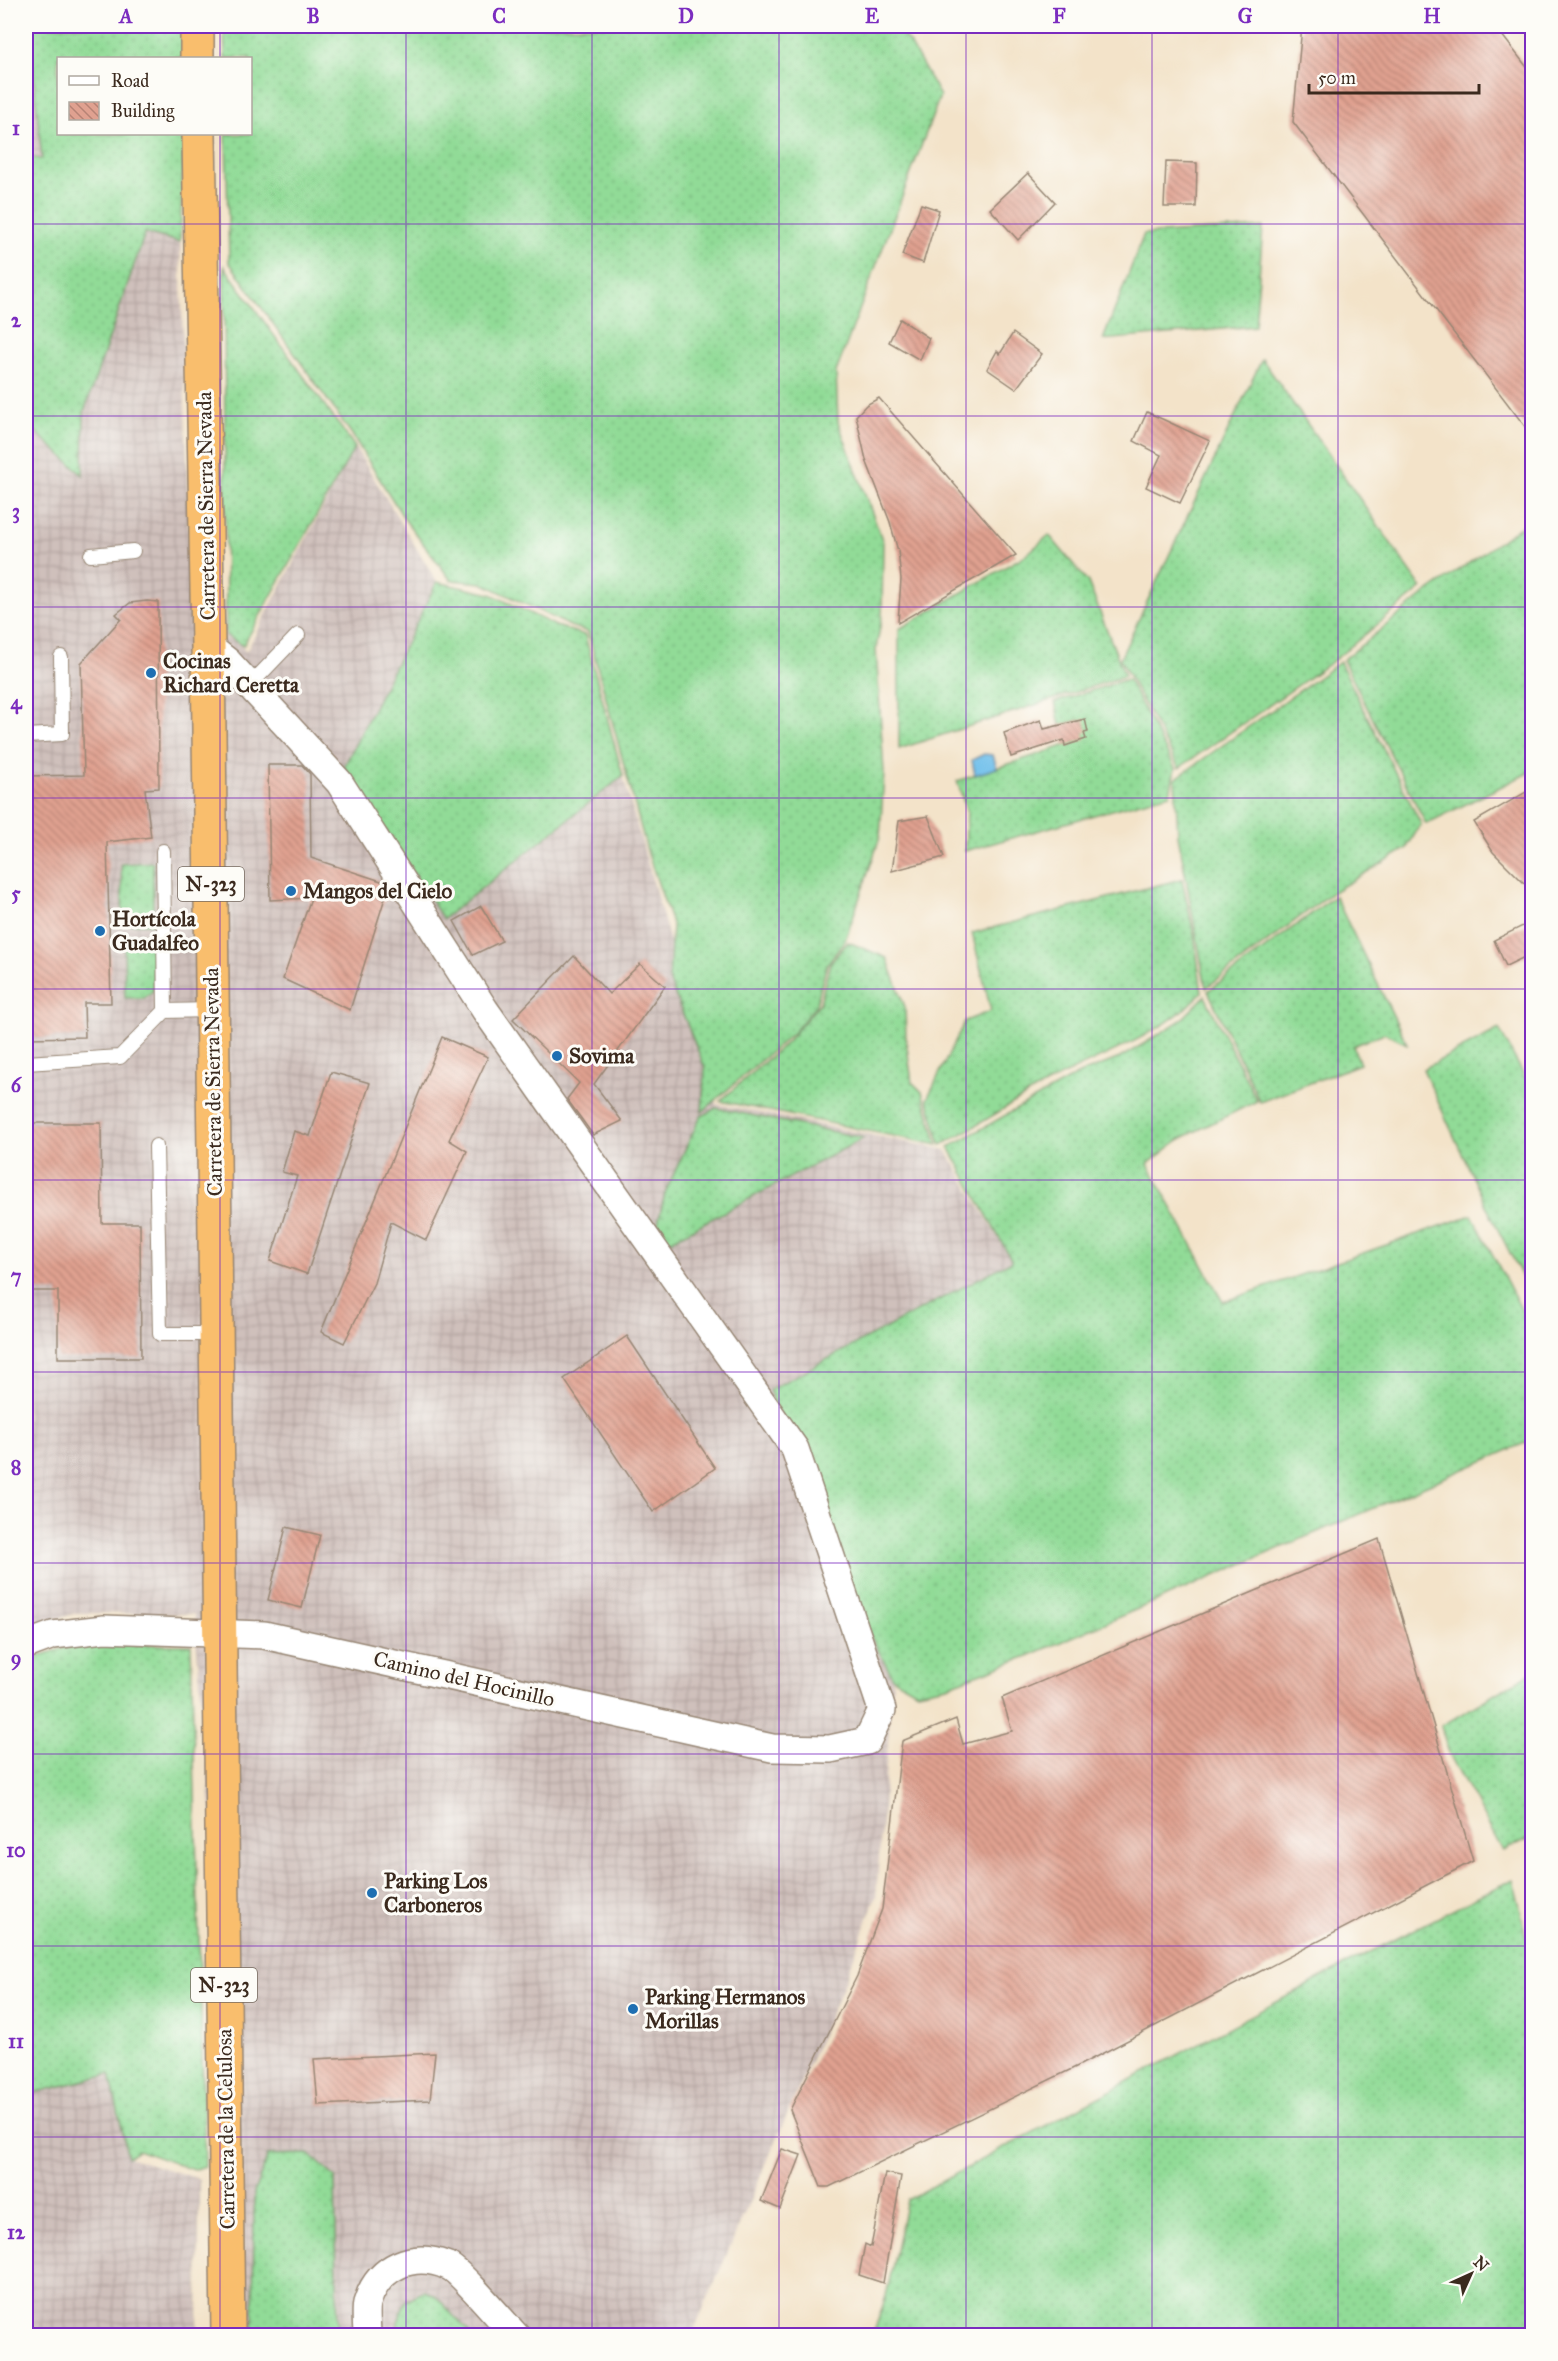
<svg xmlns="http://www.w3.org/2000/svg" width="1558" height="2361" font-family="'IM FELL Great Primer',serif">
  <style>
    .industrial { fill: url(#industrial-grid) }
    .grass { fill: url(#grass-dots); stroke: #66825a; stroke-width: 1.5 }
    .water { fill: #70bfeb; stroke: #567484; stroke-width: 1.5 }
    .building { fill: url(#building-back-hatch) }
    .lines { fill: none; stroke-linecap: round; stroke-linejoin: round }
    .service-casing { stroke: #978674; stroke-width: 16 }
    .minor-casing { stroke: #978674; stroke-width: 30 }
    .trunk-casing { stroke: #978674; stroke-width: 36 }
    .service { stroke: #fff; stroke-width: 14 }
    .minor { stroke: #fff; stroke-width: 27 }
    .trunk { stroke: #f9be6d; stroke-width: 33 }
    .grid { fill: none; stroke: #7b2cbf; stroke-width: 1.5; stroke-opacity: 0.55 }
    .poi-dot { fill: #1f6fb2; stroke: #fdfcf7; stroke-width: 2 }
    .labels { text-anchor: middle; stroke-width: 6; stroke-linejoin: round; paint-order: stroke }
    .shield { fill: #fdfcf7; stroke: #75695f; stroke-width: 1.5 }
    .shield-label { font-size: 20px; font-weight: bold; fill: #3b2a1e }
    .street-label { font-size: 21px; fill: #3b2a1e; stroke: #fdfcf7 }
    .poi-label { font-size: 21px; font-weight: bold; fill: #3b2a1e; stroke: #fdfcf7; text-anchor: start }
    .neatline { fill: none; stroke: #7b2cbf; stroke-width: 2 }
    .grid-label { font-size: 20px; text-anchor: middle; font-weight: bold; fill: #7b2cbf }
  </style>
  <defs>
    <pattern id="industrial-grid" width="8" height="8" patternUnits="userSpaceOnUse" patternTransform="scale(1.5)"><rect width="8" height="8" fill="#cfc0bb"/><path d="M0 4h8M4 0v8" fill="none" stroke="#b3a5a0"/></pattern>
    <pattern id="grass-dots" width="8" height="8" patternUnits="userSpaceOnUse" patternTransform="scale(1.5)"><rect width="8" height="8" fill="#91db97"/><path d="M2 2h.1M6 6h.1" fill="none" stroke="#7ebc82" stroke-width="1.8" stroke-linecap="round"/></pattern>
    <pattern id="building-back-hatch" width="6" height="6" patternUnits="userSpaceOnUse" patternTransform="scale(1.5)"><rect width="6" height="6" fill="#e0a190"/><path d="M-1 5l2 2M0 0l6 6M5-1l2 2" fill="none" stroke="#b78375"/></pattern>
  </defs>
  <rect width="100%" height="100%" fill="#fdfcf7"/>
  <filter id="ink" filterUnits="userSpaceOnUse"><feTurbulence type="fractalNoise" baseFrequency=".0167" numOctaves="2"/><feDisplacementMap in="SourceGraphic" scale="12" xChannelSelector="R" yChannelSelector="G"/><feConvolveMatrix kernelMatrix="1 2 1 2 8 2 1 2 1" color-interpolation-filters="sRGB"/></filter>
  <filter id="wash" filterUnits="userSpaceOnUse"><feTurbulence type="fractalNoise" baseFrequency=".008" numOctaves="4" result="noise"/><feDisplacementMap in="SourceGraphic" scale="24" xChannelSelector="R" yChannelSelector="G"/><feGaussianBlur stdDeviation="1.35" result="paint"/><feColorMatrix in="noise" values="0 0 0 0 0 0 0 0 0 0 0 0 0 0 0 0 0 1.4 0 .05"/><feComposite in="paint" operator="in"/></filter>
  <g filter="url(#wash)">
    <rect width="100%" height="100%" fill="#f3e3c9"/>
    <g class="industrial">
      <path d="M26,37L30,40L42,160L26,157Z"/>
      <path d="M145,233L180,242L190,576L246,652L355,447L437,582L344,767L443,918L623,776L716,1104L946,1150L1012,1261L769,1390L857,1610L893,1678L876,1896L845,1981L694,2330L702,2335H246L240,2136L194,1614L76,1613L26,1629V423L83,474L84,412Z"/>
      <path d="M110,2074L128,2157L199,2179L198,2335L26,2336V2107L34,2093Z"/>
    </g>
    <g class="grass">
      <path d="M26,26H183V58H58V134H184L180,242L145,233L84,412L83,475L26,423V157L42,159L30,40L26,37Z"/>
      <path d="M224,26H896L911,45L940,96L836,372L838,422L883,542L882,616L876,649L884,772L880,837L845,941L827,964L816,1005L794,1032L702,1112L705,1068L669,980L672,924L648,854L588,632L570,626L482,583L451,580L405,520L351,433L229,262L226,134H250V58H225Z"/>
      <path d="M1263,227L1255,326L1103,340L1144,234Z"/>
      <path d="M224,266L355,447L243,646L226,635Z"/>
      <path d="M1262,359L1422,588L1333,661L1179,768L1120,659Z"/>
      <path d="M1532,519V771L1426,824L1343,660L1430,590Z"/>
      <path d="M1049,535L1088,582L1125,676L899,749V629L1026,555Z"/>
      <path d="M437,582L491,594L556,626L585,635L623,776L443,919L344,767Z"/>
      <path d="M1340,662L1421,824L1406,849L1333,892L1206,988L1178,835L1175,779Z"/>
      <path d="M1128,679L1175,768L1170,794L965,851L967,812L957,781L1085,739L1080,720L1060,725L1055,702Z"/>
      <path d="M153,862V924H123L121,864Z"/>
      <path d="M1182,879L1194,934L1202,993C1160,1037 1104,1053 1052,1081C1014,1101 979,1126 941,1145L927,1099L965,1021L991,1011L972,933Z"/>
      <path d="M1335,896L1407,1044L1384,1033L1353,1046L1360,1064L1260,1102L1208,991Z"/>
      <path d="M153,935V991L144,998H125L124,936Z"/>
      <path d="M848,942L887,958L905,1007L906,1040L912,1082L922,1092L938,1145L720,1101L788,1041L820,1003L830,963Z"/>
      <path d="M1205,996L1257,1101L1180,1139L1148,1164L1223,1302L1472,1215L1532,1330V1440L1028,1656L947,1686L917,1692L893,1678L857,1610L769,1390L1012,1261L949,1147L1079,1074L1120,1058L1150,1040L1181,1020Z"/>
      <path d="M1499,1029L1532,1090V1296L1490,1214L1423,1069Z"/>
      <path d="M716,1108L864,1138L666,1243L657,1227L665,1193L700,1117Z"/>
      <path d="M112,1644L191,1645L205,2166L193,2170L138,2150L128,2157L110,2074L34,2093L26,2107V1660L64,1648Z"/>
      <path d="M1532,1672V1837L1503,1851L1449,1754L1441,1726Z"/>
      <path d="M1513,1879L1532,1957V2335H873L886,2296L907,2200L1351,1962Z"/>
      <path d="M309,2154L335,2177L338,2335H253L254,2193L268,2155Z"/>
      <path d="M424,2291L434,2294L472,2335H398V2322L405,2301Z"/>
    </g>
    <path class="water" d="M984,754L993,755L997,768L975,775L972,760Z"/>
    <g id="blocks">
      <g class="building">
        <path d="M1302,26H1495L1533,75V437L1293,122Z"/>
        <path d="M1166,162L1197,163L1196,207H1164Z"/>
        <path d="M1028,173L1055,202L1018,240L990,209Z"/>
        <path d="M921,204L939,210L923,263L902,255Z"/>
        <path d="M900,319L929,338L920,360L889,342Z"/>
        <path d="M1013,333L1042,354L1016,389L987,369L997,351L1000,354Z"/>
        <path d="M879,398L1016,555L898,623L901,579L898,551L890,522L866,460L856,416L866,405Z"/>
        <path d="M1147,412L1210,441L1180,503L1146,487L1161,455L1134,441Z"/>
        <path d="M147,601L158,602L159,788L145,789L151,837L107,842L111,1003H84L85,1037L26,1038V776L84,775L81,663L121,619L116,614L130,603Z"/>
        <path d="M1085,719L1088,732L1084,733L1086,739L1065,746L1064,740L1011,757L1004,733L1041,720L1044,729Z"/>
        <path d="M268,765H302L310,774L311,858L384,882L388,888L350,1010L283,979L311,898L270,900Z"/>
        <path d="M1533,788V892L1493,852L1474,822Z"/>
        <path d="M928,816L944,857L892,871L899,821Z"/>
        <path d="M481,906L502,941L473,955L454,921Z"/>
        <path d="M1533,921V953L1506,966L1494,940Z"/>
        <path d="M574,956L609,994L640,964L665,986L594,1084L622,1121L593,1135L567,1099L579,1083L513,1019Z"/>
        <path d="M442,1037L488,1057L449,1140L467,1151L426,1240L391,1222L374,1283L344,1343L321,1332Z"/>
        <path d="M331,1072L370,1083L307,1274L270,1261L297,1176L282,1172L294,1131L310,1136Z"/>
        <path d="M26,1123H101L102,1223H140L141,1358H58V1291H26Z"/>
        <path d="M627,1336L715,1468L653,1512L564,1379Z"/>
        <path d="M286,1527L320,1535L302,1608L268,1600Z"/>
        <path d="M1379,1539L1473,1861L1080,2065L829,2187H821L790,2110L857,1976L882,1909L902,1741L956,1719L963,1744L1012,1731L1002,1698Z"/>
        <path d="M435,2053L430,2100L318,2105L314,2059Z"/>
        <path d="M782,2149L801,2155L780,2209L761,2201Z"/>
        <path d="M885,2173L901,2176L883,2283L859,2275L865,2244L871,2247Z"/>
      </g>
    </g>
  </g>
  <g filter="url(#ink)">
    <use href="#blocks" fill-opacity="0" stroke="#978674" stroke-width="1.5"/>
    <g class="lines">
      <g class="service-casing">
        <g id="service">
          <path d="M91,555L133,551"/>
          <path d="M250,685L298,635"/>
          <path d="M26,736L62,734L61,657"/>
          <path d="M163,851L165,1011"/>
          <path d="M26,1063L120,1057L165,1011L212,1010"/>
          <path d="M156,1146L160,1334H216"/>
        </g>
      </g>
      <g class="minor-casing">
        <g id="minor">
          <path d="M26,1645L53,1635L104,1629L264,1635L772,1748L830,1749L867,1741L882,1710L795,1449L485,1010L339,782L227,661L208,646"/>
          <path d="M367,2336C367,2326 365,2312 367,2303C378,2266 413,2251 448,2266C459,2270 504,2323 516,2336"/>
        </g>
      </g>
      <g class="trunk-casing">
        <g id="trunk">
          <path d="M197,26V58"/>
          <path d="M199,134L208,646L228,2336"/>
        </g>
      </g>
      <use href="#service" class="service"/>
      <use href="#minor" class="minor"/>
      <use href="#trunk" class="trunk"/>
    </g>
  </g>
  <path class="grid" d="M220,26V58M406,26V2336M592,26V2336M779,26V2336M966,26V2336M1152,26V2336M1338,26V2336M220,134V2336M26,224H1532M26,416H1532M26,607H1532M26,798H1532M26,989H1532M26,1180H1532M26,1372H1532M26,1563H1532M26,1754H1532M26,1946H1532M26,2137H1532"/>
  <g class="poi-dot">
    <circle cx="151" cy="673" r="6"/>
    <circle cx="291" cy="891" r="6"/>
    <circle cx="100" cy="931" r="6"/>
    <circle cx="557" cy="1056" r="6"/>
    <circle cx="372" cy="1893" r="6"/>
    <circle cx="633" cy="2009" r="6"/>
  </g>
  <g class="labels">
    <g class="shield">
      <rect x="178" y="867" width="66" height="34" rx="4.5"/>
      <rect x="191" y="1968" width="66" height="34" rx="4.5"/>
    </g>
    <g class="shield-label">
      <text x="211" y="891">N-323</text>
      <text x="224" y="1992">N-323</text>
    </g>
    <g class="street-label">
      <text transform="translate(206 506) rotate(-91)" y="7">Carretera de Sierra Nevada</text>
      <text transform="translate(213 1082) rotate(-91)" y="7">Carretera de Sierra Nevada</text>
      <text transform="translate(464 1679) rotate(13)" y="7">Camino del Hocinillo</text>
      <text transform="translate(226 2129) rotate(-91)" y="7">Carretera de la Celulosa</text>
    </g>
    <g class="poi-label">
      <text x="163" y="668">Cocinas<tspan x="163" dy="24">Richard Ceretta</tspan></text>
      <text x="303" y="898">Mangos del Cielo</text>
      <text x="112" y="926">Hortícola<tspan x="112" dy="24">Guadalfeo</tspan></text>
      <text x="569" y="1063">Sovima</text>
      <text x="384" y="1888">Parking Los<tspan x="384" dy="24">Carboneros</tspan></text>
      <text x="645" y="2004">Parking Hermanos<tspan x="645" dy="24">Morillas</tspan></text>
    </g>
  </g>
  <rect width="1558" height="2361" fill="none" stroke="#fdfcf7" stroke-width="66"/>
  <rect x="57" y="57" width="195" height="78" fill="#fdfcf7" stroke="#afa8a0" stroke-width="1.5"/>
  <rect x="69" y="76" width="30" height="9" fill="#ffffff" stroke="#afa8a0" stroke-width="1.5"/>
  <text x="111" y="87" font-size="18" fill="#3b2a1e">Road</text>
  <rect x="69" y="102" width="30" height="18" fill="url(#building-back-hatch)" stroke="#afa8a0" stroke-width="1.5"/>
  <text x="111" y="117" font-size="18" fill="#3b2a1e">Building</text>
  <g transform="translate(1471 2274) rotate(45)" stroke="#fdfcf7" stroke-width="4.5" paint-order="stroke">
  <path d="M0-4.5L10 22L0 15L-10 22Z" fill="#3b2a1e"/>
  <text y="-9" font-size="16" font-weight="bold" text-anchor="middle" fill="#3b2a1e">N</text>
  </g>
  <path d="M1309 84v9h170v-9" fill="none" stroke="#3b2a1e" stroke-width="3"/>
  <text x="1318" y="84" font-size="18" fill="#3b2a1e" stroke="#fdfcf7" stroke-width="4.5" paint-order="stroke">50 m</text>
  <rect x="33" y="33" width="1492" height="2295" class="neatline"/>
  <g class="grid-label">
    <text x="126" y="23">A</text>
    <text x="313" y="23">B</text>
    <text x="499" y="23">C</text>
    <text x="686" y="23">D</text>
    <text x="872" y="23">E</text>
    <text x="1059" y="23">F</text>
    <text x="1245" y="23">G</text>
    <text x="1432" y="23">H</text>
    <text x="16" y="135">1</text>
    <text x="16" y="327">2</text>
    <text x="16" y="518">3</text>
    <text x="16" y="709">4</text>
    <text x="16" y="900">5</text>
    <text x="16" y="1092">6</text>
    <text x="16" y="1283">7</text>
    <text x="16" y="1474">8</text>
    <text x="16" y="1665">9</text>
    <text x="16" y="1857">10</text>
    <text x="16" y="2048">11</text>
    <text x="16" y="2239">12</text>
  </g>
</svg>
